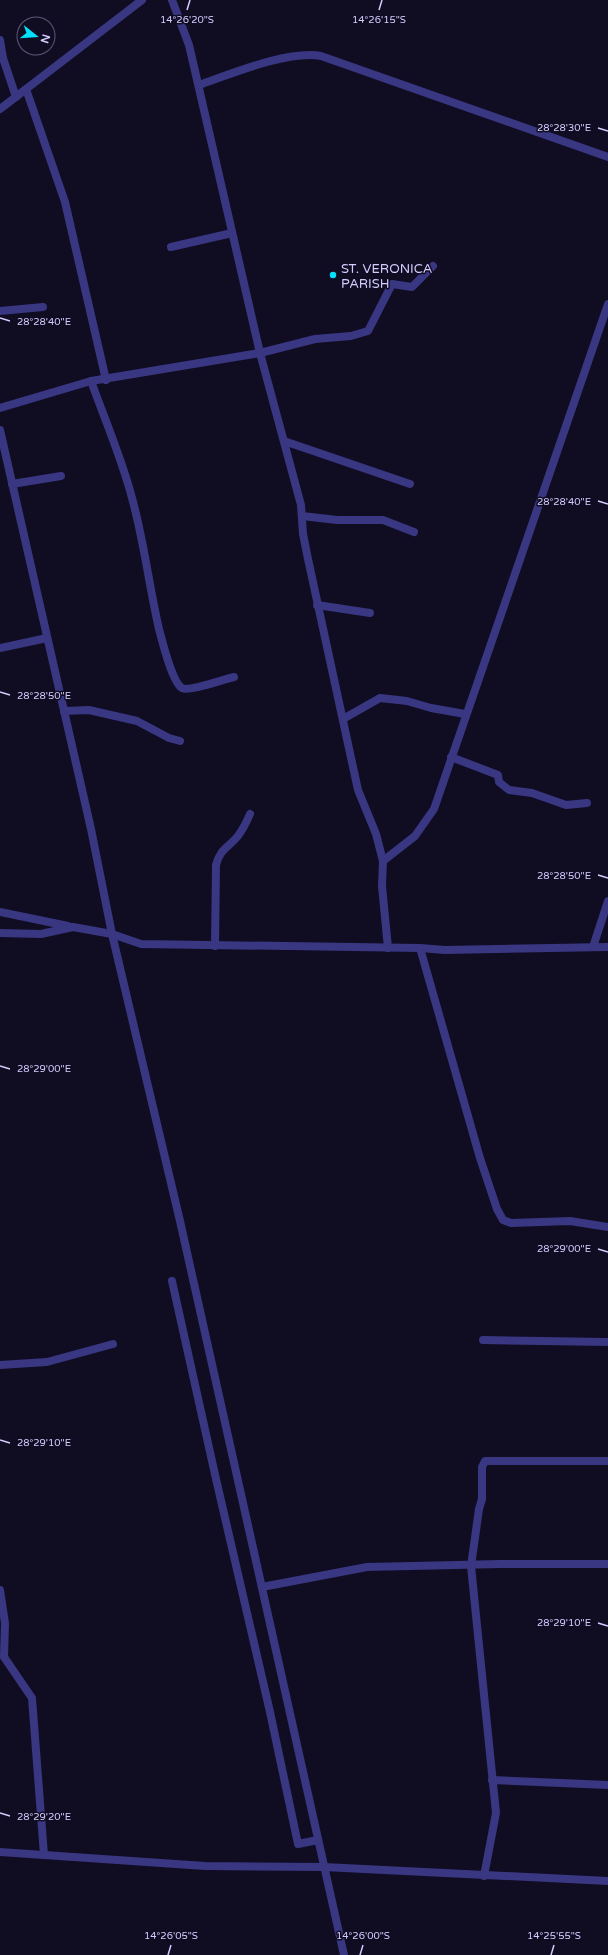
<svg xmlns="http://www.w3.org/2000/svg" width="608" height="1955" font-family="'Varela Round',sans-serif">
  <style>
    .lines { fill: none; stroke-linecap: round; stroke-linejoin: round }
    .minor { stroke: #393682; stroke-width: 8 }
    .ticks { fill: none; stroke: #d3cdff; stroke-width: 1.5 }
    .poi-dot { fill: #00e0f8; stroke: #100c22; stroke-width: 1.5 }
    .labels { text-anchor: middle; stroke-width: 3; stroke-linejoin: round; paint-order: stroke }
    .poi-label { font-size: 13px; fill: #d3cdff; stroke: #100c22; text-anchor: start }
    .ticks-label { font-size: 10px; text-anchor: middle; fill: #d3cdff; stroke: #100c22; stroke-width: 3; stroke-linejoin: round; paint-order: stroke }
  </style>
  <rect width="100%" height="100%" fill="#100c22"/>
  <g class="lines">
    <g class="minor">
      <path d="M172,0L189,45L260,353L301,505L303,534L308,559L358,790L376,834L383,861L382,886L388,948"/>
      <path d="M0,40L3,58L16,97"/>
      <path d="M199,85C231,74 288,50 321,56L608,157"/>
      <path d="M26,89L65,202L106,380"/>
      <path d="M0,109L142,0"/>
      <path d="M171,247L232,233"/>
      <path d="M0,311L43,307"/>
      <path d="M91,381C105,420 122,459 132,498C144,541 149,586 159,629C162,640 172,682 182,688C189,692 224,679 234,677"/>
      <path d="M0,408L91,381L260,353L315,339L351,336L368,331L392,284L412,287L433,266"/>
      <path d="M0,430L91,829L112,934L180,1221L344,1955"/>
      <path d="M284,441L410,484"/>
      <path d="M12,484L61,476"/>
      <path d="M302,516L337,520H383L414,532"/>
      <path d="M317,605L370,613"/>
      <path d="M0,648L47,638"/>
      <path d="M64,711L89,710L137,721L169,738L180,741"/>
      <path d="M343,719L380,698L407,701L431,708L465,714"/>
      <path d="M451,757L498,775L499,782L509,790L532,793L566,805L587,803"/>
      <path d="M383,861L415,836L434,809L608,304"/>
      <path d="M0,912L68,926"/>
      <path d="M0,933L41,934L73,927L112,934L141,944L420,948L445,950L608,947"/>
      <path d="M215,946L216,865C220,849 228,848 238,836C243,829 247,821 250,814"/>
      <path d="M593,947L608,901"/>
      <path d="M420,948L480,1158L497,1209L503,1220L511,1223L570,1221L608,1227"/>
      <path d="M172,1281L216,1479L270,1712L298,1844L318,1840"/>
      <path d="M483,1340L608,1342"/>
      <path d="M0,1365L47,1362L113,1344"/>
      <path d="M262,1587L367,1567L500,1564H608"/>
      <path d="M0,1590L5,1623L4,1657L32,1698L44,1855"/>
      <path d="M492,1780L608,1785"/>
      <path d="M0,1852L205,1866L324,1867L608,1881"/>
      <path d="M484,1876L496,1813L471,1566L479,1509L482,1499V1467L485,1461H608"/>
    </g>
  </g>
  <path class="ticks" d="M187,10L190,0M379,10L382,0M598,128L608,131M0,318L10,321M598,501L608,504M0,692L10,695M598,875L608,878M0,1066L10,1069M598,1249L608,1252M0,1440L10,1443M598,1623L608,1626M0,1813L10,1816M168,1955L171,1945M360,1955L363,1945M551,1955L554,1945"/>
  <circle class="poi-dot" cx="333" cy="275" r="4"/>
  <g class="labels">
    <g class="poi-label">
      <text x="341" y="273">ST. VERONICA<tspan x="341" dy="15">PARISH</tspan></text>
    </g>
  </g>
  <g class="ticks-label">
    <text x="187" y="23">14°26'20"S</text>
    <text x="379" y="23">14°26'15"S</text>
    <text x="564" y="131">28°28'30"E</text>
    <text x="44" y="325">28°28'40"E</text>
    <text x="564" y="505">28°28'40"E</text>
    <text x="44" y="699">28°28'50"E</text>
    <text x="564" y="879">28°28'50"E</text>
    <text x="44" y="1072">28°29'00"E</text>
    <text x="564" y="1252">28°29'00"E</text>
    <text x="44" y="1446">28°29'10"E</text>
    <text x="564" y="1626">28°29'10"E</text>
    <text x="44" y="1820">28°29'20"E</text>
    <text x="171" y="1939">14°26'05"S</text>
    <text x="363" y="1939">14°26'00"S</text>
    <text x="554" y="1939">14°25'55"S</text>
  </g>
  <g transform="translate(36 36) rotate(107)"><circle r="19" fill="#100c22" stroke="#5e597a"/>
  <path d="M0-3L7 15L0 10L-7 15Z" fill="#00e0f8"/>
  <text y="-6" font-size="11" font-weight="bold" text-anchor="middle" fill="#d3cdff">N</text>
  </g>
</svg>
